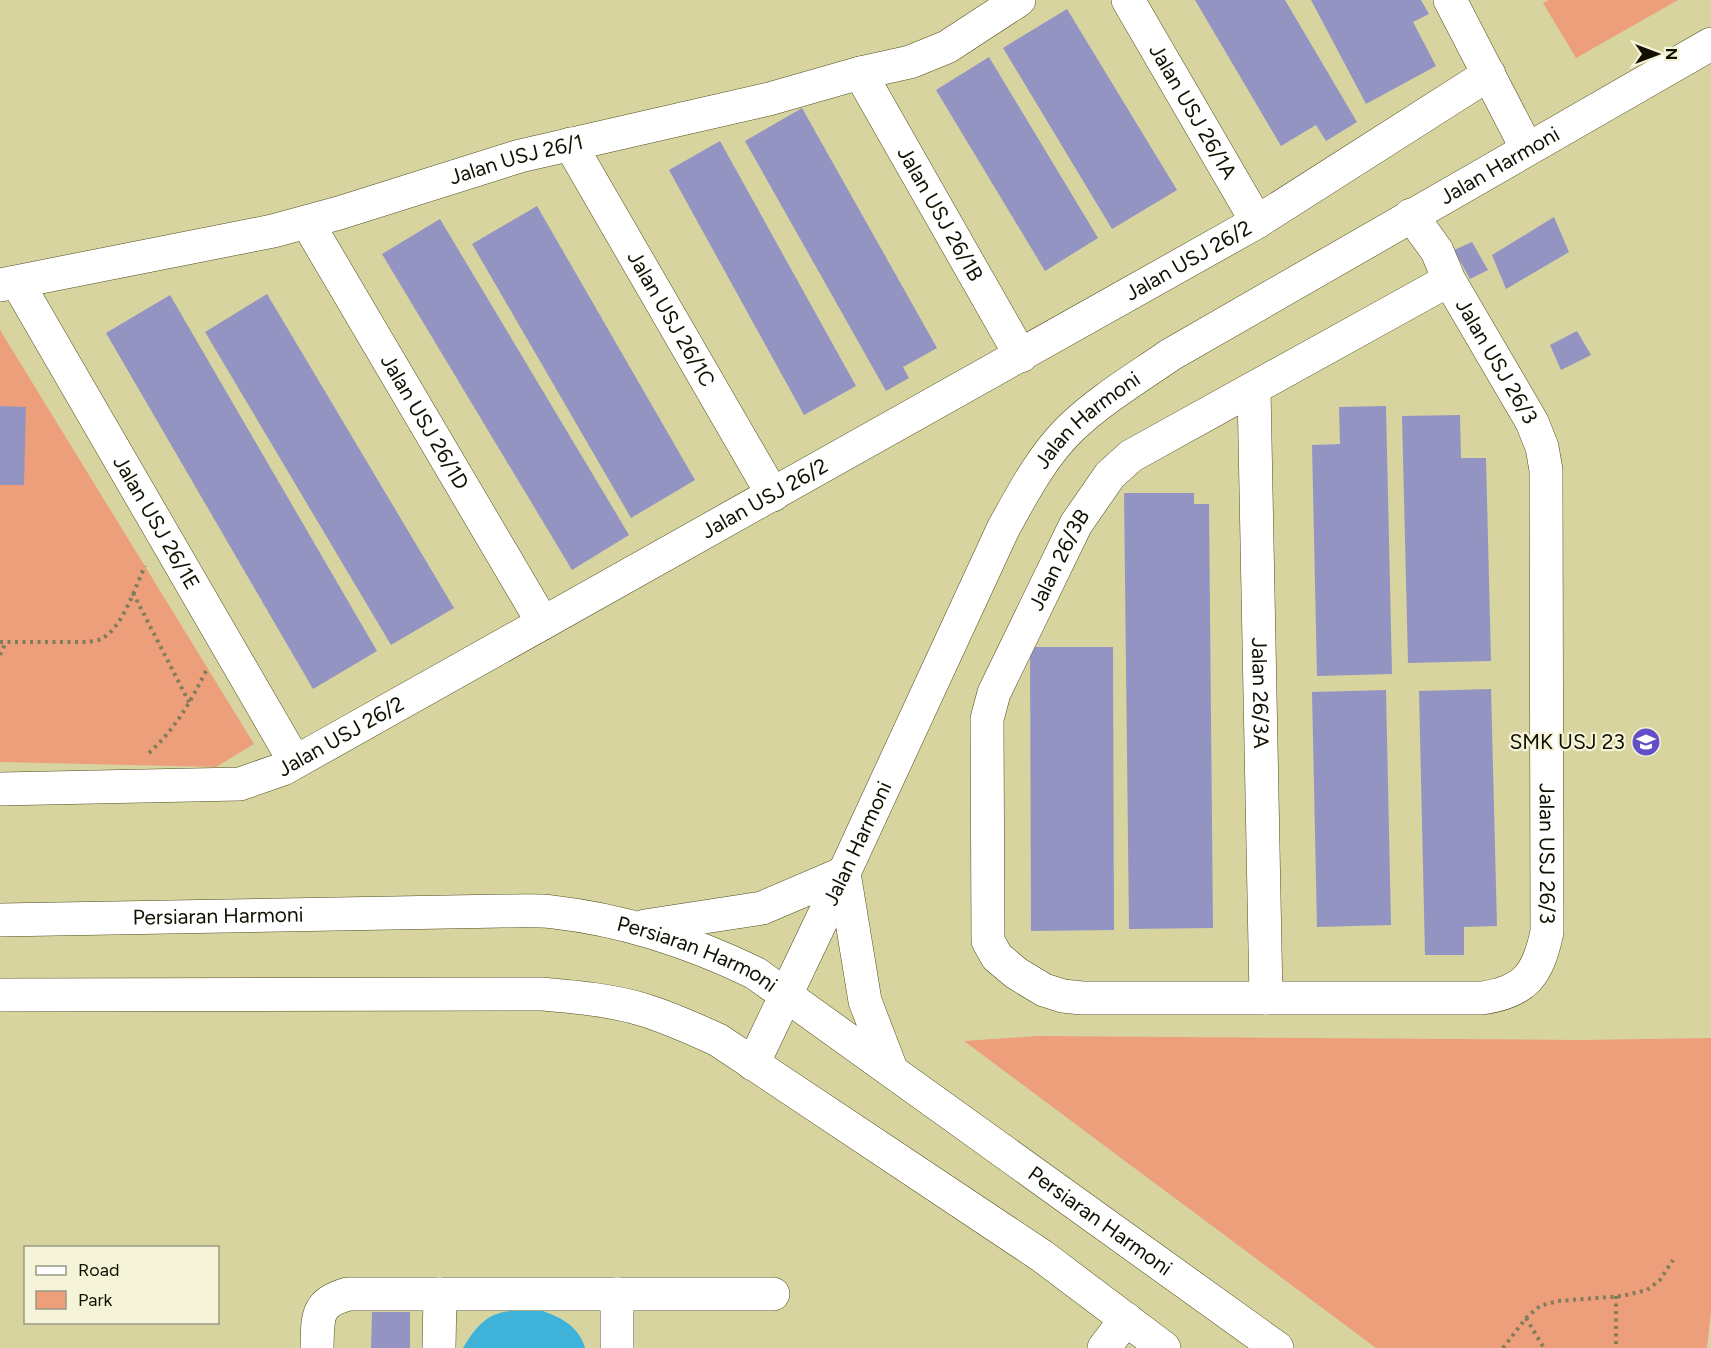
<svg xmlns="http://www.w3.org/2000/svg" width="1711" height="1348" font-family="Figtree,sans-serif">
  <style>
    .green { fill: #ed9f7c }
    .water { fill: #3eb2d9 }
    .building { fill: #9494c3 }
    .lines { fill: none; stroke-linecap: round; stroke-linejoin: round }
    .minor-casing { stroke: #514d1c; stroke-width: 34 }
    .major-casing { stroke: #514d1c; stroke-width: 34 }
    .path { stroke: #807e5a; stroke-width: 4; stroke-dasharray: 3 4.5; stroke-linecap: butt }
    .minor { stroke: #fff; stroke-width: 33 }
    .major { stroke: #fff; stroke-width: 33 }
    .labels { text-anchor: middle; stroke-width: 4.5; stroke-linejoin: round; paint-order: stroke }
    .street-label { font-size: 21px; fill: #121101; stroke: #f5f4d9 }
    .poi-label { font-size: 21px; fill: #121101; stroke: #f5f4d9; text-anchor: end }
  </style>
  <rect width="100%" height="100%" fill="#d7d4a0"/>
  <g class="green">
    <path d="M1549,0H1678L1576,58L1543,3Z"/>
    <path d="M0,330L254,744L216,767L0,762Z"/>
    <path d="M1038,1036L1580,1040L1711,1038V1312L1707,1348H1376L964,1041Z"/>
  </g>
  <path class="water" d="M537,1309C558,1316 579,1325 585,1348H463C485,1311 497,1311 537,1309Z"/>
  <g class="building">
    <path d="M1195,0H1285L1357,122L1326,141L1316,125L1281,146Z"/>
    <path d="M1311,0H1421L1429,14L1413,22L1436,66L1366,104Z"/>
    <path d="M1067,9L1177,190L1112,229L1003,48Z"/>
    <path d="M989,57L1098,238L1045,271L936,90Z"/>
    <path d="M802,108L937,348L903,367L909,378L886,391L745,141Z"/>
    <path d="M720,141L856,386L804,415L669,170Z"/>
    <path d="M537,206L695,480L631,518L472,244Z"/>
    <path d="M1554,217L1569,252L1506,289L1492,255Z"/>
    <path d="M440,219L629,535L572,570L382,254Z"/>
    <path d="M1472,242L1488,270L1470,279L1454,250Z"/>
    <path d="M267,294L454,608L391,645L205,332Z"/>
    <path d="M170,295L377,651L313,689L106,333Z"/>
    <path d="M1577,331L1591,355L1561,370L1550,345Z"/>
    <path d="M0,406L26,407L24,485H0Z"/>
    <path d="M1386,406L1392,674L1317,676L1312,445L1340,444L1339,407Z"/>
    <path d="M1460,415L1461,458H1486L1491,661L1408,663L1402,416Z"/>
    <path d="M1124,493H1194V504H1209L1213,928L1129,929Z"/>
    <path d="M1030,647H1113L1114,930L1031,931Z"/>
    <path d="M1491,689L1497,926L1464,927V955H1425L1419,691Z"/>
    <path d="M1386,690L1391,925L1317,927L1312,692Z"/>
    <path d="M372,1312H410V1348H371Z"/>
  </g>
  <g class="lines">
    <g class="minor-casing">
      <g id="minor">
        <path id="s1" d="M1128,0L1257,222"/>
        <path d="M1450,0L1527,149"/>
        <path id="s2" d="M860,73L1021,356"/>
        <path id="s3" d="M570,144L773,495"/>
        <path id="s4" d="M1411,215L1437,251L1449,280L1532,422L1542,447L1546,470L1547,932C1538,974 1526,992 1482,998H1082L1063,996L1044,990L1016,973L997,957L988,941L987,719L994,693L1076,524L1110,475L1131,456L1449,280"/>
        <path id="s5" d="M307,222L543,623"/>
        <path id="s6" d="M17,282L295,762"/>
        <path id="s7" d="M0,285L273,231L339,213L520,156L769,99L860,73L910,62L947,47L1019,0"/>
        <path id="s8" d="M1254,389L1266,998"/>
        <path id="s9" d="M0,789L240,784L283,769L1257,222L1489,74"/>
        <path id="s10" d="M753,1064L844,873L1004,527C1023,493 1042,456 1071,428C1100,400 1137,378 1170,355L1711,44"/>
        <path d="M617,1294V1348"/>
        <path d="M317,1348C318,1317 315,1303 348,1294H773"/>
        <path d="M439,1348L440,1294"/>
        <path d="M1104,1348L1126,1319"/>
      </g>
    </g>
    <g class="major-casing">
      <g id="major">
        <path id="s11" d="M0,920L503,911C519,911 537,910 553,912C624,920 691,942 755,973L1277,1348"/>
        <path d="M645,926L762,908L844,873L865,1001L891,1069"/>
        <path d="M0,995L542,994C576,997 611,1000 644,1010C670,1018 694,1029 718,1040L1042,1256L1164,1348"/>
      </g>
    </g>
    <g class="path">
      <path d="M133,593L190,704"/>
      <path d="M0,642H87C91,641 97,641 101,639C123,628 135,587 145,566"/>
      <path d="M0,655L6,642"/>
      <path d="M149,753C175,729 190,703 206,671"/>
      <path d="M1616,1296V1348"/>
      <path d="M1526,1318L1544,1348"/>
      <path d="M1503,1348L1526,1318L1540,1306L1558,1301L1622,1296L1647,1290L1660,1280L1673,1260"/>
    </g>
    <use href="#minor" class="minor"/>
    <use href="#major" class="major"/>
  </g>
  <defs>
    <g id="school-disc" transform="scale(1.5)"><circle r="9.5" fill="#624fc8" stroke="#f5f4d9"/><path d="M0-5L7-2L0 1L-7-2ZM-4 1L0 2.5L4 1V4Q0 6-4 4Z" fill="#fff"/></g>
  </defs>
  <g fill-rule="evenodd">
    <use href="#school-disc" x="1646" y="742"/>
  </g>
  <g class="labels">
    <g class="street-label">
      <text dy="7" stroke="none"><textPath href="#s1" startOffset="129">Jalan USJ 26/1A</textPath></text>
      <text dy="7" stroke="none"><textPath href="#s7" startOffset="532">Jalan USJ 26/1</textPath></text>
      <text dy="7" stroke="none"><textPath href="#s10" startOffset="1216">Jalan Harmoni</textPath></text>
      <text dy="7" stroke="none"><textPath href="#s2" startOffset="162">Jalan USJ 26/1B</textPath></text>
      <text dy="7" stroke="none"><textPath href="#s9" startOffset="1324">Jalan USJ 26/2</textPath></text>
      <text dy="7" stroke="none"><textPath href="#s3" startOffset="202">Jalan USJ 26/1C</textPath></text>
      <text dy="7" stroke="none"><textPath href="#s4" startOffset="170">Jalan USJ 26/3</textPath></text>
      <text dy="7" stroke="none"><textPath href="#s5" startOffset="232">Jalan USJ 26/1D</textPath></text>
      <text dy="7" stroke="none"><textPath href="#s10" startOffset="730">Jalan Harmoni</textPath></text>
      <text dy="7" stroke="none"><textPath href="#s9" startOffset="838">Jalan USJ 26/2</textPath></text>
      <text dy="7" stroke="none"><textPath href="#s6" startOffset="278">Jalan USJ 26/1E</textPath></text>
      <text dy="7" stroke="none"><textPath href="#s4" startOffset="1766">Jalan 26/3B</textPath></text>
      <text dy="7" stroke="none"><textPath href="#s8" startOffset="304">Jalan 26/3A</textPath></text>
      <text dy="7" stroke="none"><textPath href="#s9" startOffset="352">Jalan USJ 26/2</textPath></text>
      <text dy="7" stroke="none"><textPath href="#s10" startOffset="244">Jalan Harmoni</textPath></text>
      <text dy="7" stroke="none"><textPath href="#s4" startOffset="674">Jalan USJ 26/3</textPath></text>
      <text dy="7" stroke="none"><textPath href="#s11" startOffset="218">Persiaran Harmoni</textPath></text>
      <text dy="7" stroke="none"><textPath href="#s11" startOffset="704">Persiaran Harmoni</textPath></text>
      <text dy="7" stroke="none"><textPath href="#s11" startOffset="1190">Persiaran Harmoni</textPath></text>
    </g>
    <g class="poi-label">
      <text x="1625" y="749">SMK USJ 23</text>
    </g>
  </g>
  <rect x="24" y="1246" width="195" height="78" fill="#f5f4d9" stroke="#9a9983" stroke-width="1.5"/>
  <rect x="36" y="1266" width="30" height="9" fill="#ffffff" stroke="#9a9983" stroke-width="1.5"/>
  <text x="78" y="1276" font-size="18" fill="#121101">Road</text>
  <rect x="36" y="1291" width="30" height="18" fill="#ed9f7c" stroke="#9a9983" stroke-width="1.5"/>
  <text x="78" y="1306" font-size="18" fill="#121101">Park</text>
  <g transform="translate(1657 54) rotate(90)" stroke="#f5f4d9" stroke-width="4.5" paint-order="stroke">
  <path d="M0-4.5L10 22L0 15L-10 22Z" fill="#121101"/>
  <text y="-9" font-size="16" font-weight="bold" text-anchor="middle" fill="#121101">N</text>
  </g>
</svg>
